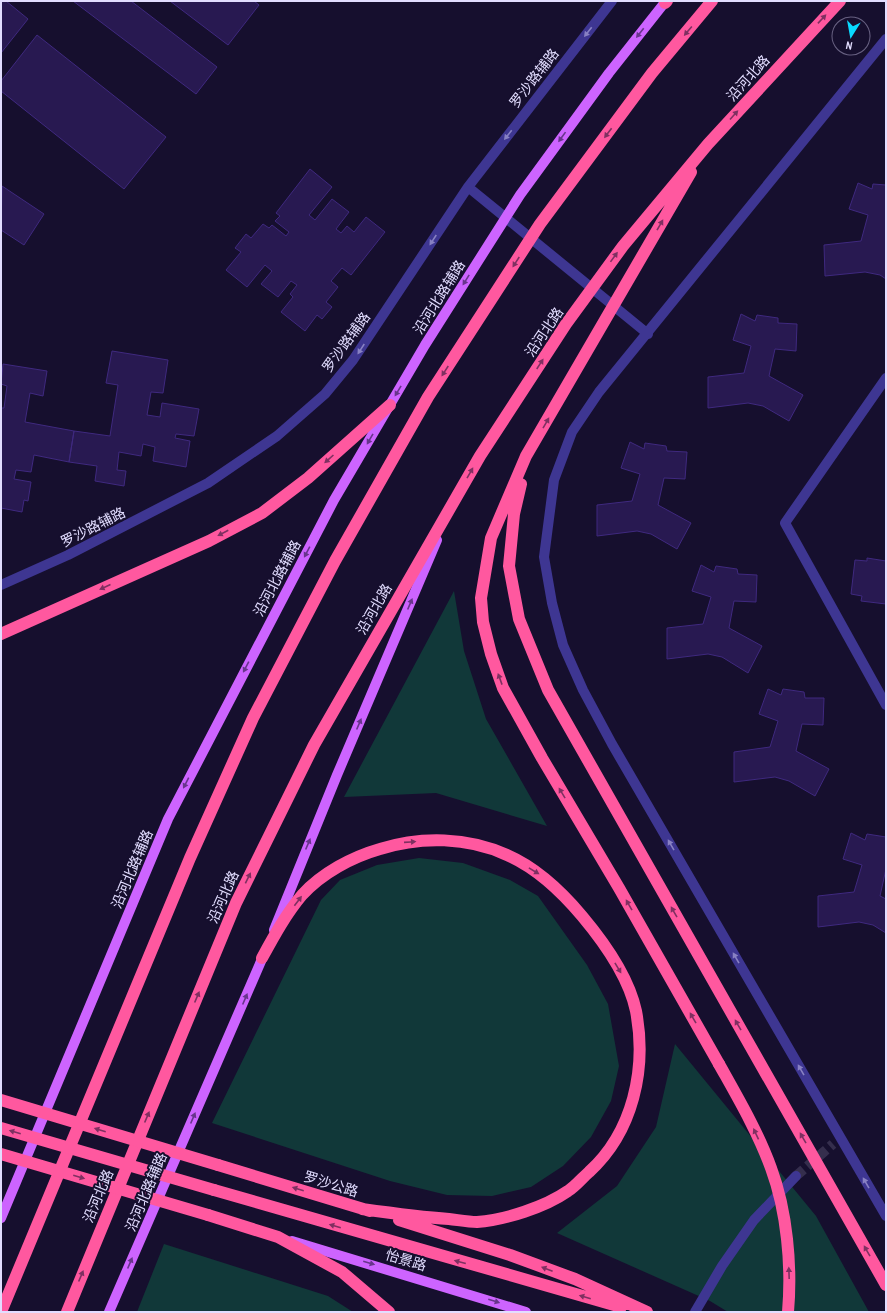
<svg xmlns="http://www.w3.org/2000/svg" width="887" height="1313" font-family="'Archivo Narrow','Noto Sans SC',sans-serif">
<style>
.green{fill:#113839}
.building{fill:#281951;stroke:#3f297f}
.lines{fill:none;stroke-linecap:round;stroke-linejoin:round}
.minor-tunnel{stroke:#352e4d;stroke-width:10;stroke-dasharray:10 5;stroke-linecap:butt}
.minor{stroke:#3e3692;stroke-width:10}
.major{stroke:#cd64ff;stroke-width:10}
.highway{stroke:#ff589f;stroke-width:12}
.highway-bridge{stroke:#ff589f;stroke-width:12}
.oneway{fill:#7f3061}
.oneway2{fill:#8881c3}
.oneway3{fill:#68358c}
.labels{text-anchor:middle;stroke-width:4;stroke-linejoin:round;paint-order:stroke}
.street-label{font-size:14px;fill:#e2ddff;stroke:#160f2e}
</style>
<rect width="100%" height="100%" fill="#160f2e"/>
<path class="green" d="M454,591L464,651L486,719L547,826L436,793L344,797Z
M419,858L463,863L510,880L538,896L587,965L608,1004L619,1066L611,1101L591,1137L563,1166L531,1187L492,1196L447,1195L390,1181L212,1123L321,900L340,880L377,865Z
M675,1044L816,1216L869,1312H728L710,1301L557,1233L617,1186L656,1127Z
M164,1244L328,1296L353,1312H137Z"/>
<path class="building" d="M1,1H6L28,19L1,53Z
M73,1H131L217,67L196,94Z
M170,1H254L259,5L228,45Z
M37,35L166,137L124,189L1,91V81Z
M310,169L332,187L309,215L315,220L332,199L349,212L336,229L341,233L347,226L354,232L366,217L385,232L351,275L342,268L331,281L338,287L326,302L332,307L322,319L317,315L305,331L281,312L293,297L290,294L297,285L291,281L278,297L261,284L272,271L265,265L247,287L226,270L241,252L235,248L246,234L251,238L263,224L269,228L272,225L286,236L289,232L275,221L280,216L276,213Z
M858,183L872,189L873,184L886,185V279L880,275L865,272L825,276L824,245L861,241L868,215L849,209Z
M2,186L44,214L24,245L1,230Z
M741,314L755,321L757,315L778,318V323L797,324L796,351L775,349L769,376L803,395L789,421L763,406L748,403L708,408V377L744,373L751,346L733,340Z
M112,351L168,360L163,393L151,392L147,415L160,417L162,403L199,409L194,436L176,434L175,438L190,441L186,467L153,461L155,447L143,444L141,456L119,452L117,470L126,471L124,486L95,481L97,466L69,462L74,431L110,436L118,385L106,383Z
M3,364L47,371L43,396L30,393L25,422L74,431L69,462L34,455L31,472L16,470L14,479L31,482L28,501L24,500L22,512L1,508V408H4L7,386L1,384Z
M630,442L644,449L645,443L666,446L667,451L687,452L685,479L664,478L658,505L691,523L677,549L651,534L637,531L597,536V505L632,501L640,474L621,468Z
M867,558L886,561V604L861,601L862,596L851,594L855,560L867,561Z
M701,565L714,572L716,566L737,569L738,574L757,575L756,602L734,601L729,628L762,646L748,673L722,657L708,654L667,659V628L703,624L711,597L692,591Z
M768,689L781,695L783,689L804,692L805,698H824L823,725L802,724L796,751L829,769L815,796L789,781L775,777L734,782V752L770,747L778,721L759,714Z
M851,833L865,840L867,834L886,837V869L880,896L886,899V933L873,925L859,922L818,927V896L854,892L862,865L843,859Z"/>
<g class="lines">
<path class="minor-tunnel" d="M796,1176L833,1144"/>
<path class="minor" d="M886,39L599,392L572,432L554,480L544,557L552,603L563,645L583,690L612,744L886,1216
M468,187L648,334
M886,378L785,523L886,705
M1,585L68,555L208,483L277,436L325,394L353,360L468,187L612,1
M695,1312L722,1266L754,1220L796,1176"/>
<path class="major" d="M274,930L337,775L437,540
M1,1218L168,819L334,500L425,345L520,195L609,73L666,1
M292,1241L526,1312
M109,1312L265,952"/>
<path class="highway" d="M665,3L667,1
M691,172L526,456L491,538L481,598L483,622L491,654L503,688L542,758L619,888L719,1064
M521,484L514,514L509,566L519,619L548,690L886,1285
M1,634L209,541L262,513L308,478L390,405
M262,958C274,936 286,914 302,895C322,873 352,857 380,849C421,836 468,837 507,855C537,868 561,891 582,916C603,941 629,978 636,1011C647,1069 633,1132 589,1172C582,1178 576,1186 568,1191C545,1207 505,1220 477,1222C468,1222 458,1220 449,1219C420,1217 391,1213 362,1209
M218,1165L370,1211
M214,1190L621,1307
M208,1215L278,1237L342,1272L389,1312
M399,1220L510,1255L575,1279L647,1312
M1,1312L190,858L253,718L335,561L428,397L540,224L652,73L712,1
M67,1312L236,903L314,745L480,456L566,324L623,246L708,144L840,1"/>
<path class="highway-bridge" d="M719,1064C738,1098 758,1132 771,1168C787,1211 792,1266 788,1312
M1,1100L218,1165
M1,1128L214,1190
M1,1154L208,1215"/>
</g>
<defs><path id="oneway-solid" d="M-6-.8H1V-3.2L6.5 0L1 3.2V.8H-6Z"/></defs>
<g class="oneway">
<use href="#oneway-solid" transform="translate(822 19) rotate(-47)"/>
<use href="#oneway-solid" transform="translate(688 31) rotate(130)"/>
<use href="#oneway-solid" transform="translate(734 115) rotate(-48)"/>
<use href="#oneway-solid" transform="translate(608 133) rotate(127)"/>
<use href="#oneway-solid" transform="translate(660 225) rotate(-60)"/>
<use href="#oneway-solid" transform="translate(614 257) rotate(-54)"/>
<use href="#oneway-solid" transform="translate(516 262) rotate(123)"/>
<use href="#oneway-solid" transform="translate(540 364) rotate(-57)"/>
<use href="#oneway-solid" transform="translate(445 371) rotate(123)"/>
<use href="#oneway-solid" transform="translate(546 423) rotate(-60)"/>
<use href="#oneway-solid" transform="translate(329 459) rotate(138)"/>
<use href="#oneway-solid" transform="translate(470 473) rotate(-60)"/>
<use href="#oneway-solid" transform="translate(223 533) rotate(152)"/>
<use href="#oneway-solid" transform="translate(105 587) rotate(156)"/>
<use href="#oneway-solid" transform="translate(500 679) rotate(-110)"/>
<use href="#oneway-solid" transform="translate(562 793) rotate(-121)"/>
<use href="#oneway-solid" transform="translate(410 842) rotate(-4)"/>
<use href="#oneway-solid" transform="translate(534 871) rotate(31)"/>
<use href="#oneway-solid" transform="translate(248 878) rotate(-64)"/>
<use href="#oneway-solid" transform="translate(298 901) rotate(-53)"/>
<use href="#oneway-solid" transform="translate(629 905) rotate(-120)"/>
<use href="#oneway-solid" transform="translate(674 912) rotate(-120)"/>
<use href="#oneway-solid" transform="translate(618 968) rotate(59)"/>
<use href="#oneway-solid" transform="translate(197 997) rotate(-67)"/>
<use href="#oneway-solid" transform="translate(693 1018) rotate(-120)"/>
<use href="#oneway-solid" transform="translate(738 1025) rotate(-120)"/>
<use href="#oneway-solid" transform="translate(147 1117) rotate(-67)"/>
<use href="#oneway-solid" transform="translate(100 1130) rotate(-163)"/>
<use href="#oneway-solid" transform="translate(15 1132) rotate(-164)"/>
<use href="#oneway-solid" transform="translate(756 1134) rotate(-115)"/>
<use href="#oneway-solid" transform="translate(803 1138) rotate(-120)"/>
<use href="#oneway-solid" transform="translate(79 1177) rotate(16)"/>
<use href="#oneway-solid" transform="translate(298 1189) rotate(-163)"/>
<use href="#oneway-solid" transform="translate(335 1226) rotate(-164)"/>
<use href="#oneway-solid" transform="translate(867 1251) rotate(-120)"/>
<use href="#oneway-solid" transform="translate(460 1262) rotate(-165)"/>
<use href="#oneway-solid" transform="translate(547 1269) rotate(-159)"/>
<use href="#oneway-solid" transform="translate(789 1273) rotate(-92)"/>
<use href="#oneway-solid" transform="translate(81 1276) rotate(-67)"/>
<use href="#oneway-solid" transform="translate(585 1297) rotate(-164)"/>
</g>
<g class="oneway2">
<use href="#oneway-solid" transform="translate(588 32) rotate(128)"/>
<use href="#oneway-solid" transform="translate(508 135) rotate(128)"/>
<use href="#oneway-solid" transform="translate(433 240) rotate(123)"/>
<use href="#oneway-solid" transform="translate(361 349) rotate(123)"/>
<use href="#oneway-solid" transform="translate(671 845) rotate(-120)"/>
<use href="#oneway-solid" transform="translate(736 958) rotate(-120)"/>
<use href="#oneway-solid" transform="translate(801 1070) rotate(-120)"/>
<use href="#oneway-solid" transform="translate(866 1183) rotate(-120)"/>
</g>
<g class="oneway3">
<use href="#oneway-solid" transform="translate(640 33) rotate(128)"/>
<use href="#oneway-solid" transform="translate(562 137) rotate(126)"/>
<use href="#oneway-solid" transform="translate(466 280) rotate(122)"/>
<use href="#oneway-solid" transform="translate(398 391) rotate(121)"/>
<use href="#oneway-solid" transform="translate(370 439) rotate(120)"/>
<use href="#oneway-solid" transform="translate(307 552) rotate(118)"/>
<use href="#oneway-solid" transform="translate(410 604) rotate(-67)"/>
<use href="#oneway-solid" transform="translate(246 667) rotate(118)"/>
<use href="#oneway-solid" transform="translate(359 724) rotate(-67)"/>
<use href="#oneway-solid" transform="translate(186 783) rotate(117)"/>
<use href="#oneway-solid" transform="translate(308 844) rotate(-67)"/>
<use href="#oneway-solid" transform="translate(245 999) rotate(-67)"/>
<use href="#oneway-solid" transform="translate(193 1118) rotate(-67)"/>
<use href="#oneway-solid" transform="translate(130 1263) rotate(-67)"/>
<use href="#oneway-solid" transform="translate(369 1263) rotate(16)"/>
<use href="#oneway-solid" transform="translate(494 1301) rotate(17)"/>
</g>
<g class="labels">
<g class="street-label">
<text transform="translate(534 78) rotate(-52)" y="5">罗沙路辅路</text>
<text transform="translate(748 78) rotate(-48)" y="5">沿河北路</text>
<text transform="translate(439 297) rotate(-58)" y="5">沿河北路辅路</text>
<text transform="translate(544 332) rotate(-56)" y="5">沿河北路</text>
<text transform="translate(346 342) rotate(-54)" y="5">罗沙路辅路</text>
<text transform="translate(93 527) rotate(-27)" y="5">罗沙路辅路</text>
<text transform="translate(277 578) rotate(-62)" y="5">沿河北路辅路</text>
<text transform="translate(374 609) rotate(-60)" y="5">沿河北路</text>
<text transform="translate(132 869) rotate(-67)" y="5">沿河北路辅路</text>
<text transform="translate(223 897) rotate(-66)" y="5">沿河北路</text>
<text transform="translate(331 1184) rotate(17)" y="5">罗沙公路</text>
<text transform="translate(146 1192) rotate(-67)" y="5">沿河北路辅路</text>
<text transform="translate(98 1196) rotate(-67)" y="5">沿河北路</text>
<text transform="translate(406 1260) rotate(17)" y="5">怡景路</text>
</g>
</g>
<rect width="887" height="1313" fill="none" stroke="#e2ddff" stroke-width="4"/>
<g transform="translate(851 36) rotate(191)"><circle r="19" fill="#160f2e" stroke="#686182"/>
<path d="M0-3L7 15L0 10L-7 15Z" fill="#09d9ff"/>
<text y="-6" font-size="11" font-weight="bold" text-anchor="middle" fill="#e2ddff">N</text>
</g>
</svg>
